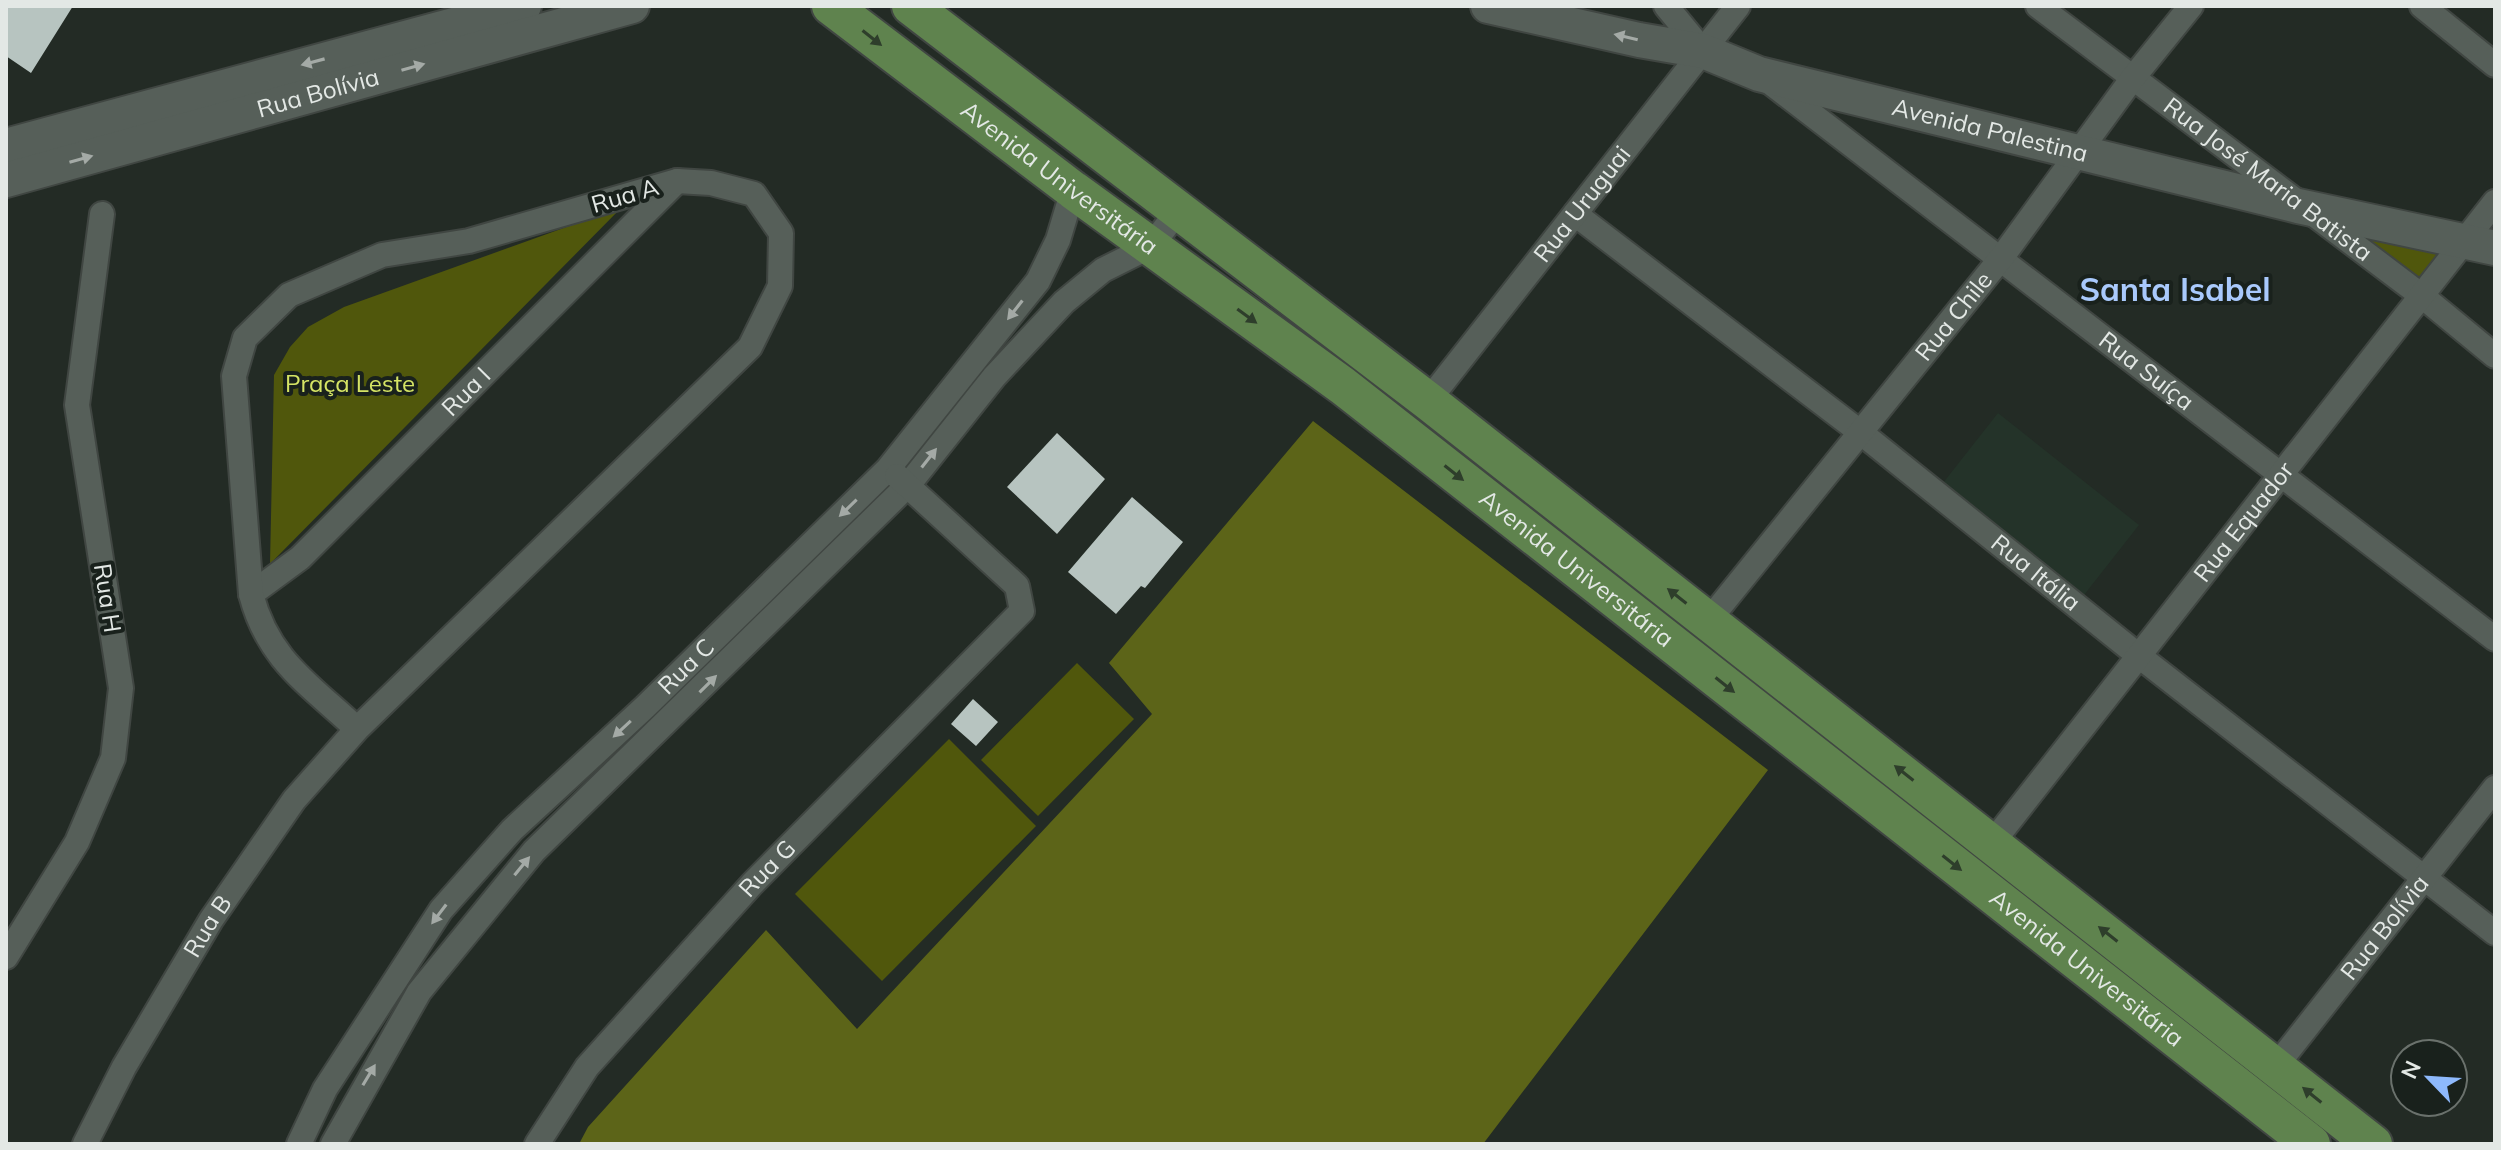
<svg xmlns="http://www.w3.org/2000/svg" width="2501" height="1150" font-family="Mulish,sans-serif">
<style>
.built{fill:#243329}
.green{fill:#50570c}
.forest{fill:#5c6418}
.building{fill:#b7c4c0}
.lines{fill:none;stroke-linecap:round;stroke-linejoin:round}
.street-casing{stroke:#404642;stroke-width:28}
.secondary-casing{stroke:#404642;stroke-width:38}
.primary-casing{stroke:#404642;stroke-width:42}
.street{stroke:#565f59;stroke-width:24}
.secondary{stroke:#565f59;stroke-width:34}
.primary{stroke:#5f834e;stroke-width:38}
.oneway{fill:#a4aaa6}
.oneway2{fill:#2e3e2b}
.labels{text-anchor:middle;stroke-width:8;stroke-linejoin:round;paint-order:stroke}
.street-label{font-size:24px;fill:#e3e8e5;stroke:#19211c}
.park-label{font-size:24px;fill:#d5e465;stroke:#19211c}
.district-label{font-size:32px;font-weight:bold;fill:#a9c9fc;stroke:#19211c}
</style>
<rect width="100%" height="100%" fill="#232b25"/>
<path class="built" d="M1998,413L2139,525L2084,595L1943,483Z"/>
<path class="green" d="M622,207L270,564L274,375L290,347L308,327L344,307Z
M2349,234L2448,248L2417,292Z
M1077,663L1134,719L1038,816L981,760Z
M949,739L1036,826L882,981L795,894Z"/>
<path class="forest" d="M1313,421L1768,770L1483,1144H579L588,1127L766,930L857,1029L1152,714L1109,663Z"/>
<path class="building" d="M6,6H73L31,73L6,56Z
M1057,433L1105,479L1057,534L1007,487Z
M1132,497L1183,542L1145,588L1141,586L1116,614L1068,572Z
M973,699L998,722L976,746L951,724Z"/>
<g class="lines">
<defs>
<g id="street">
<path d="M1666,6L1703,51"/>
<path id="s1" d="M2038,6L2422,296L2495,356"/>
<path d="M2422,6L2495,65"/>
<path id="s2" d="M1767,80L2495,639"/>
<path id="s3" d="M1575,214L1860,432L2139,656L2495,933"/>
<path id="s4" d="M1428,401L1738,6"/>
<path id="s5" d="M251,594L300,558L677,181"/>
<path id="s6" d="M1709,620L2002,257L2132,79L2191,6"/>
<path id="s7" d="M1992,843L2495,202"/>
<path d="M6,957L77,842L113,758L121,688L77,405L102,214"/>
<path id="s8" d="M2276,1066L2495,788"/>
<path id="s9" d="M85,1144L124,1067L211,920L294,800L357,729L750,347L780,286L781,233L754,194L711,183L677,181L469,241L382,255L289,295L245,338L234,376L251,594C268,660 309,684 357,729"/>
<path id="s10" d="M299,1144L325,1089L441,910L512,830L645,707L888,469L1038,281L1058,240L1073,190"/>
<path d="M333,1144L419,992L534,851L909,484L994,377L1064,302L1103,270L1151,246L1178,211"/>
<path id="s11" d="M537,1144L587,1067L752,884L1022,611L1017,586L897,476"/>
</g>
<g id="secondary">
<path id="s12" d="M1488,6L1639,40L1703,51L1759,74L2298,206L2495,248"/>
<path d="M6,146L524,6"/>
<path id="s13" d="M6,180L632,6"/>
</g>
<g id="primary">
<path id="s14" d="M831,6L1073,190L1343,386L2311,1144"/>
<path d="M911,6L1428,401L2373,1144"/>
</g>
</defs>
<use href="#street" class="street-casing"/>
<use href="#secondary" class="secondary-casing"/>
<use href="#primary" class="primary-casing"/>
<use href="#street" class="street"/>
<use href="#secondary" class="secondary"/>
<use href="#primary" class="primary"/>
</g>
<defs><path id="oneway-solid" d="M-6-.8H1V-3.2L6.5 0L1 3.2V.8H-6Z" transform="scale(2)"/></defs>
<g class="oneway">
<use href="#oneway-solid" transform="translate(1626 37) rotate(-167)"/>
<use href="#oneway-solid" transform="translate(313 62) rotate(165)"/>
<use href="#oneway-solid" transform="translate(413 67) rotate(-16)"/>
<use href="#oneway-solid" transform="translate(81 159) rotate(-16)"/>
<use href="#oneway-solid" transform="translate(1015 310) rotate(128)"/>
<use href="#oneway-solid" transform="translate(929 458) rotate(-52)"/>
<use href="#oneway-solid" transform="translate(848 508) rotate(136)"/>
<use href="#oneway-solid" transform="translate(708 684) rotate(-45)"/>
<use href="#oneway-solid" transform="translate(622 729) rotate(137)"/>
<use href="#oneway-solid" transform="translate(522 866) rotate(-51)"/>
<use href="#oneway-solid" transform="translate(439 914) rotate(127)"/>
<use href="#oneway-solid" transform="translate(369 1075) rotate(-59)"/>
</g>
<g class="oneway2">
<use href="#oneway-solid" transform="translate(872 38) rotate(38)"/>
<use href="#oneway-solid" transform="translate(1247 316) rotate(36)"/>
<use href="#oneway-solid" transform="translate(1454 473) rotate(38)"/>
<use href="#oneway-solid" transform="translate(1677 596) rotate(-142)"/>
<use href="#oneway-solid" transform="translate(1725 685) rotate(38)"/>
<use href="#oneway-solid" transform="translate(1904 773) rotate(-142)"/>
<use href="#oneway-solid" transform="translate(1952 863) rotate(38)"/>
<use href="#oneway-solid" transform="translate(2108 934) rotate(-142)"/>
<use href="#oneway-solid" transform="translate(2312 1095) rotate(-141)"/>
</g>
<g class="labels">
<g class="street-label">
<text dy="8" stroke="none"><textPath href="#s13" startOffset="324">Rua Bolívia</textPath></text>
<text dy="8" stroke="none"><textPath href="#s12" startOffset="518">Avenida Palestina</textPath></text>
<text dy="8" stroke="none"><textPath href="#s14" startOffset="286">Avenida Universitária</textPath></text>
<text dy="8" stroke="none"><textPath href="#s1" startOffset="288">Rua José Maria Batista</textPath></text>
<text transform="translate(625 196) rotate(-16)" y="8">Rua A</text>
<text dy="8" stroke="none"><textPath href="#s4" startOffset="250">Rua Uruguai</textPath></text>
<text dy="8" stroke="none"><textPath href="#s6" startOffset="390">Rua Chile</textPath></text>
<text dy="8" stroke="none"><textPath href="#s2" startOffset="478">Rua Suíça</textPath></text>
<text dy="8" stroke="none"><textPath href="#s5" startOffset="296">Rua I</textPath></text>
<text dy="8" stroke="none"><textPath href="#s7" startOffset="408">Rua Equador</textPath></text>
<text dy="8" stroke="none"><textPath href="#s14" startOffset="934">Avenida Universitária</textPath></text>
<text dy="8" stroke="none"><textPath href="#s3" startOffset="584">Rua Itália</textPath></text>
<text transform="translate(107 598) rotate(81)" y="8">Rua H</text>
<text dy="8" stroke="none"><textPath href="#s10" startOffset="620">Rua C</textPath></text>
<text dy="8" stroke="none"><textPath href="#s11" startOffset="360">Rua G</textPath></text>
<text dy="8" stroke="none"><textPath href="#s9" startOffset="250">Rua B</textPath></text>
<text dy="8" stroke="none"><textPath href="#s8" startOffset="176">Rua Bolívia</textPath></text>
<text dy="8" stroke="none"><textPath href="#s14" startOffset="1582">Avenida Universitária</textPath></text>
</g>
<g class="park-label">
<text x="350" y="392">Praça Leste</text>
</g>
<g class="district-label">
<text x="2175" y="301">Santa Isabel</text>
</g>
</g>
<rect width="2501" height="1150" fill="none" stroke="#e3e8e5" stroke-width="16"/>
<g transform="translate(2429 1078) rotate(295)"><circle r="38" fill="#19211c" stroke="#6a716c" stroke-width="2"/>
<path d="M0-6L14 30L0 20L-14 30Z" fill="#8eb9fc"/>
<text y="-12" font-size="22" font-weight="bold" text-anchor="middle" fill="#e3e8e5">N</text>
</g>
</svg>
